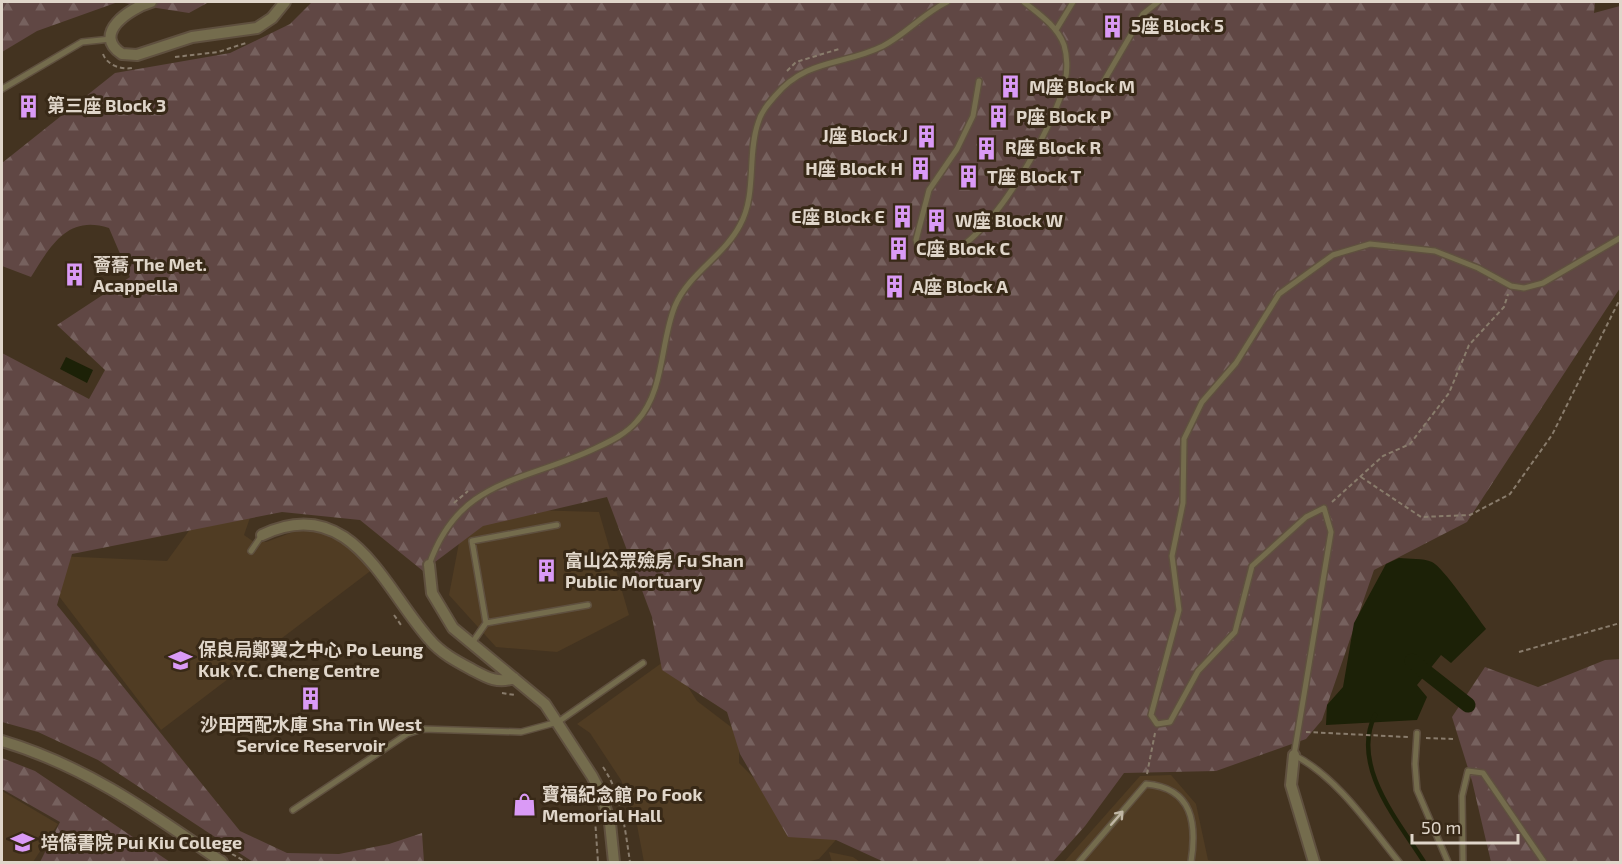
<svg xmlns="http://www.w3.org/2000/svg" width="1622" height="864" font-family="'Exo 2','Noto Sans TC',sans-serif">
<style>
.built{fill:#503c23}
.forest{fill:url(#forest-firs)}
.water{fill:#1c2107}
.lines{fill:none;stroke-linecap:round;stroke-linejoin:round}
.stream{stroke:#1c2107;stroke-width:4.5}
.canal{stroke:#1c2107;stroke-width:15}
.lane-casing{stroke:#5f503f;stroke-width:8}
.street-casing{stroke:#5f503f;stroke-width:14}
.path{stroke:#897c6c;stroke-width:2;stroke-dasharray:4.5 3;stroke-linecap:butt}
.lane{stroke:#746c4d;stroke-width:5}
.street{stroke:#746c4d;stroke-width:10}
.oneway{stroke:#c0b6a4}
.labels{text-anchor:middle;stroke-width:6;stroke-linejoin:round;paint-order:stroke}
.poi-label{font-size:18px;font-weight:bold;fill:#e0d6ca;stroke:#382917;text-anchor:start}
</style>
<defs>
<pattern id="forest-firs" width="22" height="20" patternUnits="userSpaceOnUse" patternTransform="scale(1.5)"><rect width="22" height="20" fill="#604744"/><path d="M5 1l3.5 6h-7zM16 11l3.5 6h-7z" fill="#76615e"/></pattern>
</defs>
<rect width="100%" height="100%" fill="#433320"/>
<path class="built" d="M531,510L599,512L629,615L557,652L496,647L449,595L462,527Z
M252,512L244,535L254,542H266L304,528L326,530L352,545L373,569L161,730L55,591L57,556L167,561L191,528Z
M663,662L676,668L697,701L739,733V763L767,791L842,833L819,859L806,862H644L636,820L621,780L590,733L577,724Z
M1171,775L1196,804L1208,860L1219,862H1064L1140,776Z
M2,791L58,824L33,862H2Z
M829,852L853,857L860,862H832Z"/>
<path class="forest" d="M118,2L37,31L2,52V3L5,2H209L189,13Z
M312,2H1595L1594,13L1620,6V288L1467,522L1374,570L1322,720L1306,739L1216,771L1124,773L1085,826L1053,862H884L836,840L788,837L740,754L727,712L662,670L652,617L607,497L483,526L423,571L360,520L282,512L72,554L57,605L240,831L287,853L339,854L389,844L422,833L424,862H253L98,760L38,732L2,722V353L89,399L105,370L57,325L130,277L109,228C67,214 50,247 31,277L2,266V163L115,73L230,53L290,24Z
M1620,659V862H1491L1472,781L1452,717L1485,667L1538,687L1605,660Z
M2,758L35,771L170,862H40L60,822L2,789Z"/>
<path class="water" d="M66,357L93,370L87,383L60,369Z
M1399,558C1409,559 1423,558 1432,562C1443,567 1477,617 1486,629L1451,663L1441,655L1417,685L1427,697L1417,720L1326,725L1327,705L1343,687L1354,623L1386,564Z"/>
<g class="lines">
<path class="stream" d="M1375,715C1350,766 1399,822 1424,862"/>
<path class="canal" d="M1412,661L1468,705"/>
<defs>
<path id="lane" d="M1056,30L1073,2
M979,81L973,116L957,149L929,190L916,240C918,249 921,253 930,255C979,268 1057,122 1065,81C1068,70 1067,55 1064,45C1057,26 1039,14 1024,2
M1065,81C1077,87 1089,95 1101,86L1143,14L1158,2
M2,89L82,42L111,39
M251,551L262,535
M429,565C459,478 523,483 596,448C611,441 626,434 637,421C665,390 660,342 675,306C688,274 724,256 740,225C757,194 747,155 758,123C761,112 768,104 775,96C807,58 843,66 883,46C906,34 924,13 947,2
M486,623L472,541L557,525
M472,643L486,623L588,605
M1417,733L1415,764L1417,790L1448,862
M293,810L407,734L422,729L521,732L558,722L643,663
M1079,862L1146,784C1193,788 1197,824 1191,862
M1399,862C1370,826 1336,776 1294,755L1331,532L1324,508L1306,517L1252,566L1235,632L1198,671L1170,722L1157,724L1151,715L1179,610L1172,556L1183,503L1184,439L1202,402L1236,363L1279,294L1333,255L1370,244L1435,251L1478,268L1511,286L1524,288L1543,283L1620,238
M1463,862L1462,796L1468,771L1483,773L1544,862"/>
<path id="street" d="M151,2C130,8 91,34 122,54L137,55L192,37L257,28L272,18L285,2
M262,535C351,492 384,589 430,640C441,653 456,661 471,669C486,677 497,684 514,678
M429,565L432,593L453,628L545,704L592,776L600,791L610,823L614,862
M2,741C86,766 151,813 222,862
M1294,755L1291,785L1314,862"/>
</defs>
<use href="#lane" class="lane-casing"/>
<use href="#street" class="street-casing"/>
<path class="path" d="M103,54C107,65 121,70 132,68
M175,57L218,52L246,43
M787,71L796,62L839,49
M1361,477L1421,517L1470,515L1510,494L1552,435L1620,299
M1332,502L1383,456L1410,444L1449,393L1469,345L1504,307L1508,294
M454,503L468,491
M394,615L401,625
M1519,652L1620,623
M502,693L515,695
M1306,732L1408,737
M1426,738L1453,739
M603,767C622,795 625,830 630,862
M1147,774L1155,733
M595,819L598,862
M232,854L246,862"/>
<use href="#lane" class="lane"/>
<use href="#street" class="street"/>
</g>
<defs><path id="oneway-shaft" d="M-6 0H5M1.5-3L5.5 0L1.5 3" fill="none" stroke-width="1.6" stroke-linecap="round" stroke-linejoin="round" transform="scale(1.5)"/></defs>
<use class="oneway" href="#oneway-shaft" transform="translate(1117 818) rotate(-49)"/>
<defs>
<symbol id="building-bare" viewBox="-9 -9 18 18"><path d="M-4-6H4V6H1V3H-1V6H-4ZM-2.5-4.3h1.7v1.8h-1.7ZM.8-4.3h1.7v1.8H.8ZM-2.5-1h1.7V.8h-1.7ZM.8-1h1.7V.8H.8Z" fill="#da9af6" stroke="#382917" stroke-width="2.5" paint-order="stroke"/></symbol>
<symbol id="school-bare" viewBox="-9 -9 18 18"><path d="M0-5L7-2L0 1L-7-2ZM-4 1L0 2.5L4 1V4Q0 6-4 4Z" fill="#da9af6" stroke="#382917" stroke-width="2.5" paint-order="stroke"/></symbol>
<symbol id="shop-bare" viewBox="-9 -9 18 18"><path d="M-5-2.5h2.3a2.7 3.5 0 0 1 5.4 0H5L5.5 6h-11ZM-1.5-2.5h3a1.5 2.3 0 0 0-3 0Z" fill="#da9af6" stroke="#382917" stroke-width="2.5" paint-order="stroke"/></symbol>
</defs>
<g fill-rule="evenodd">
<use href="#building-bare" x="1096" y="10" width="33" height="33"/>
<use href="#building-bare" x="994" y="70" width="33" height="33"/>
<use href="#building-bare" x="12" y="90" width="33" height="33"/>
<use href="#building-bare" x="982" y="100" width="33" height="33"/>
<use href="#building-bare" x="910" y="120" width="33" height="33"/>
<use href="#building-bare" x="970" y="132" width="33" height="33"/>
<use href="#building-bare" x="904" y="152" width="33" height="33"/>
<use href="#building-bare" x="952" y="160" width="33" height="33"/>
<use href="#building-bare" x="886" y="200" width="33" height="33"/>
<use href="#building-bare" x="920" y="204" width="33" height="33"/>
<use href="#building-bare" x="882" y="232" width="33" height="33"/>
<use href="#building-bare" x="58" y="258" width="33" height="33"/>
<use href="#building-bare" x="878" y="270" width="33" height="33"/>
<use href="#building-bare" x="530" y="554" width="33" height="33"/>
<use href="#school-bare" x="164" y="644" width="33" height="33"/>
<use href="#building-bare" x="294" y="682" width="33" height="33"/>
<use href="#shop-bare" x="508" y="788" width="33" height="33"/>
<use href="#school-bare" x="6" y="826" width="33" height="33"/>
</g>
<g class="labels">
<g class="poi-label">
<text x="1131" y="32">5座 Block 5</text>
<text x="1029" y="93">M座 Block M</text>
<text x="47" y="112">第三座 Block 3</text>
<text x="1016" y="123">P座 Block P</text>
<text x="908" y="142" text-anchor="end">J座 Block J</text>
<text x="1005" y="154">R座 Block R</text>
<text x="903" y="175" text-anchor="end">H座 Block H</text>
<text x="987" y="183">T座 Block T</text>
<text x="885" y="223" text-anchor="end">E座 Block E</text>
<text x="955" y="227">W座 Block W</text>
<text x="916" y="255">C座 Block C</text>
<text x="93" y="271">薈蕎 The Met.<tspan x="93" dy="21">Acappella</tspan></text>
<text x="912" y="293">A座 Block A</text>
<text x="565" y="567">富山公眾殮房 Fu Shan<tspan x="565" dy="21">Public Mortuary</tspan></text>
<text x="198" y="656">保良局鄭翼之中心 Po Leung<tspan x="198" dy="21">Kuk Y.C. Cheng Centre</tspan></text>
<text x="311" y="731" text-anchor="middle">沙田西配水庫 Sha Tin West<tspan x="311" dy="21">Service Reservoir</tspan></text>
<text x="542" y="801">寶福紀念館 Po Fook<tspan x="542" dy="21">Memorial Hall</tspan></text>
<text x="41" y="849">培僑書院 Pui Kiu College</text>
</g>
</g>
<rect width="1622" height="864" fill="none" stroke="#e0d6ca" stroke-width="6"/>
<path d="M1412 834v9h106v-9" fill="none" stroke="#e0d6ca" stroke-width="3"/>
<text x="1421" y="834" font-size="18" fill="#e0d6ca" stroke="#382917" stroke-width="4.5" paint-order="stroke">50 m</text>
</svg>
